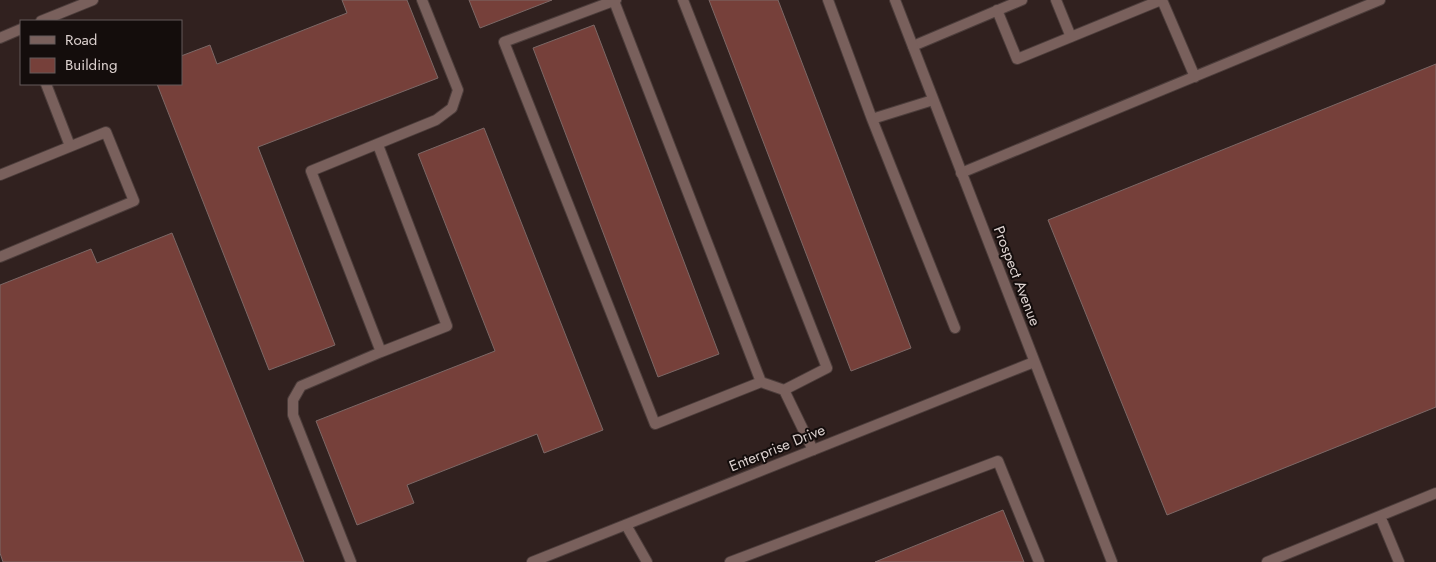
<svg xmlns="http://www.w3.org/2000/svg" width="1436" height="562" font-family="Jost,sans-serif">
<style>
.building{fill:#76403a;stroke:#7c6866}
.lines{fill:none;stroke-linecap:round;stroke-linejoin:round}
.lane-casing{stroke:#4c3d3b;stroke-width:12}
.street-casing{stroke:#4c3d3b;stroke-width:12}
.lane{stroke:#79605c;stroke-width:10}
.street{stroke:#79605c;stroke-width:10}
.labels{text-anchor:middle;stroke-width:4;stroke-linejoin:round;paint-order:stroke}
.street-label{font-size:15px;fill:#dcd1cf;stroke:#140d0c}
</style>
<rect width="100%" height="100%" fill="#31211f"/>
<path class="building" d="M342,0H407L438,78L258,147L335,345L269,370L157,84H181V56L210,45L217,64L347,13Z
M469,0H552L480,28Z
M709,0H778L911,348L851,371Z
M594,25L719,354L658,377L533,48Z
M1436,64V407L1167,515L1048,220Z
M484,128L603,430L544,453L537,434L407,485L414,503L357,525L316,421L495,351L418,154Z
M172,233L304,562H3L0,553V285L91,249L97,263Z
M1003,510L1024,562H875Z"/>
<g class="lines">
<defs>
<path id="lane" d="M616,0L504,42L655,424L761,382L784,390L813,450
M683,0L827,368L784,390
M828,0L872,119L933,100
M1056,0L1071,37
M1162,0L1195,77
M614,1L761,382
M997,10L1017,59L1161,0
M913,46L1022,0
M46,84L70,146
M872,119L955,328
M378,145L447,326L381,352
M961,173L1380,0
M0,175L106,132L134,201L0,257
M1380,516L1399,562
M626,525L647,562
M351,562L293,415V400L301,386L381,352L311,171L436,120L452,108L458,90L422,0
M730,562L998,461L1039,562
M1267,562L1436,493"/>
<path id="street" d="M895,0L1112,562
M41,21L93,0
M0,38L21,29
M532,562L1034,362"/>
</defs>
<use href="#lane" class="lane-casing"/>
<use href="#street" class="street-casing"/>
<use href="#lane" class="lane"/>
<use href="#street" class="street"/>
</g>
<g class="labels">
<g class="street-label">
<text transform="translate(1017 276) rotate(69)" y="5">Prospect Avenue</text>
<text transform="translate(777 448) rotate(-22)" y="5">Enterprise Drive</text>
</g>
</g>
<rect x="20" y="20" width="162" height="65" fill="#140d0c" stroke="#645b5a"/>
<rect x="30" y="36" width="25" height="8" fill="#79605c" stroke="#645b5a"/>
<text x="65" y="45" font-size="15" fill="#dcd1cf">Road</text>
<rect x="30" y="58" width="25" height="15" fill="#76403a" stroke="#645b5a"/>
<text x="65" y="70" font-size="15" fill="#dcd1cf">Building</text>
</svg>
